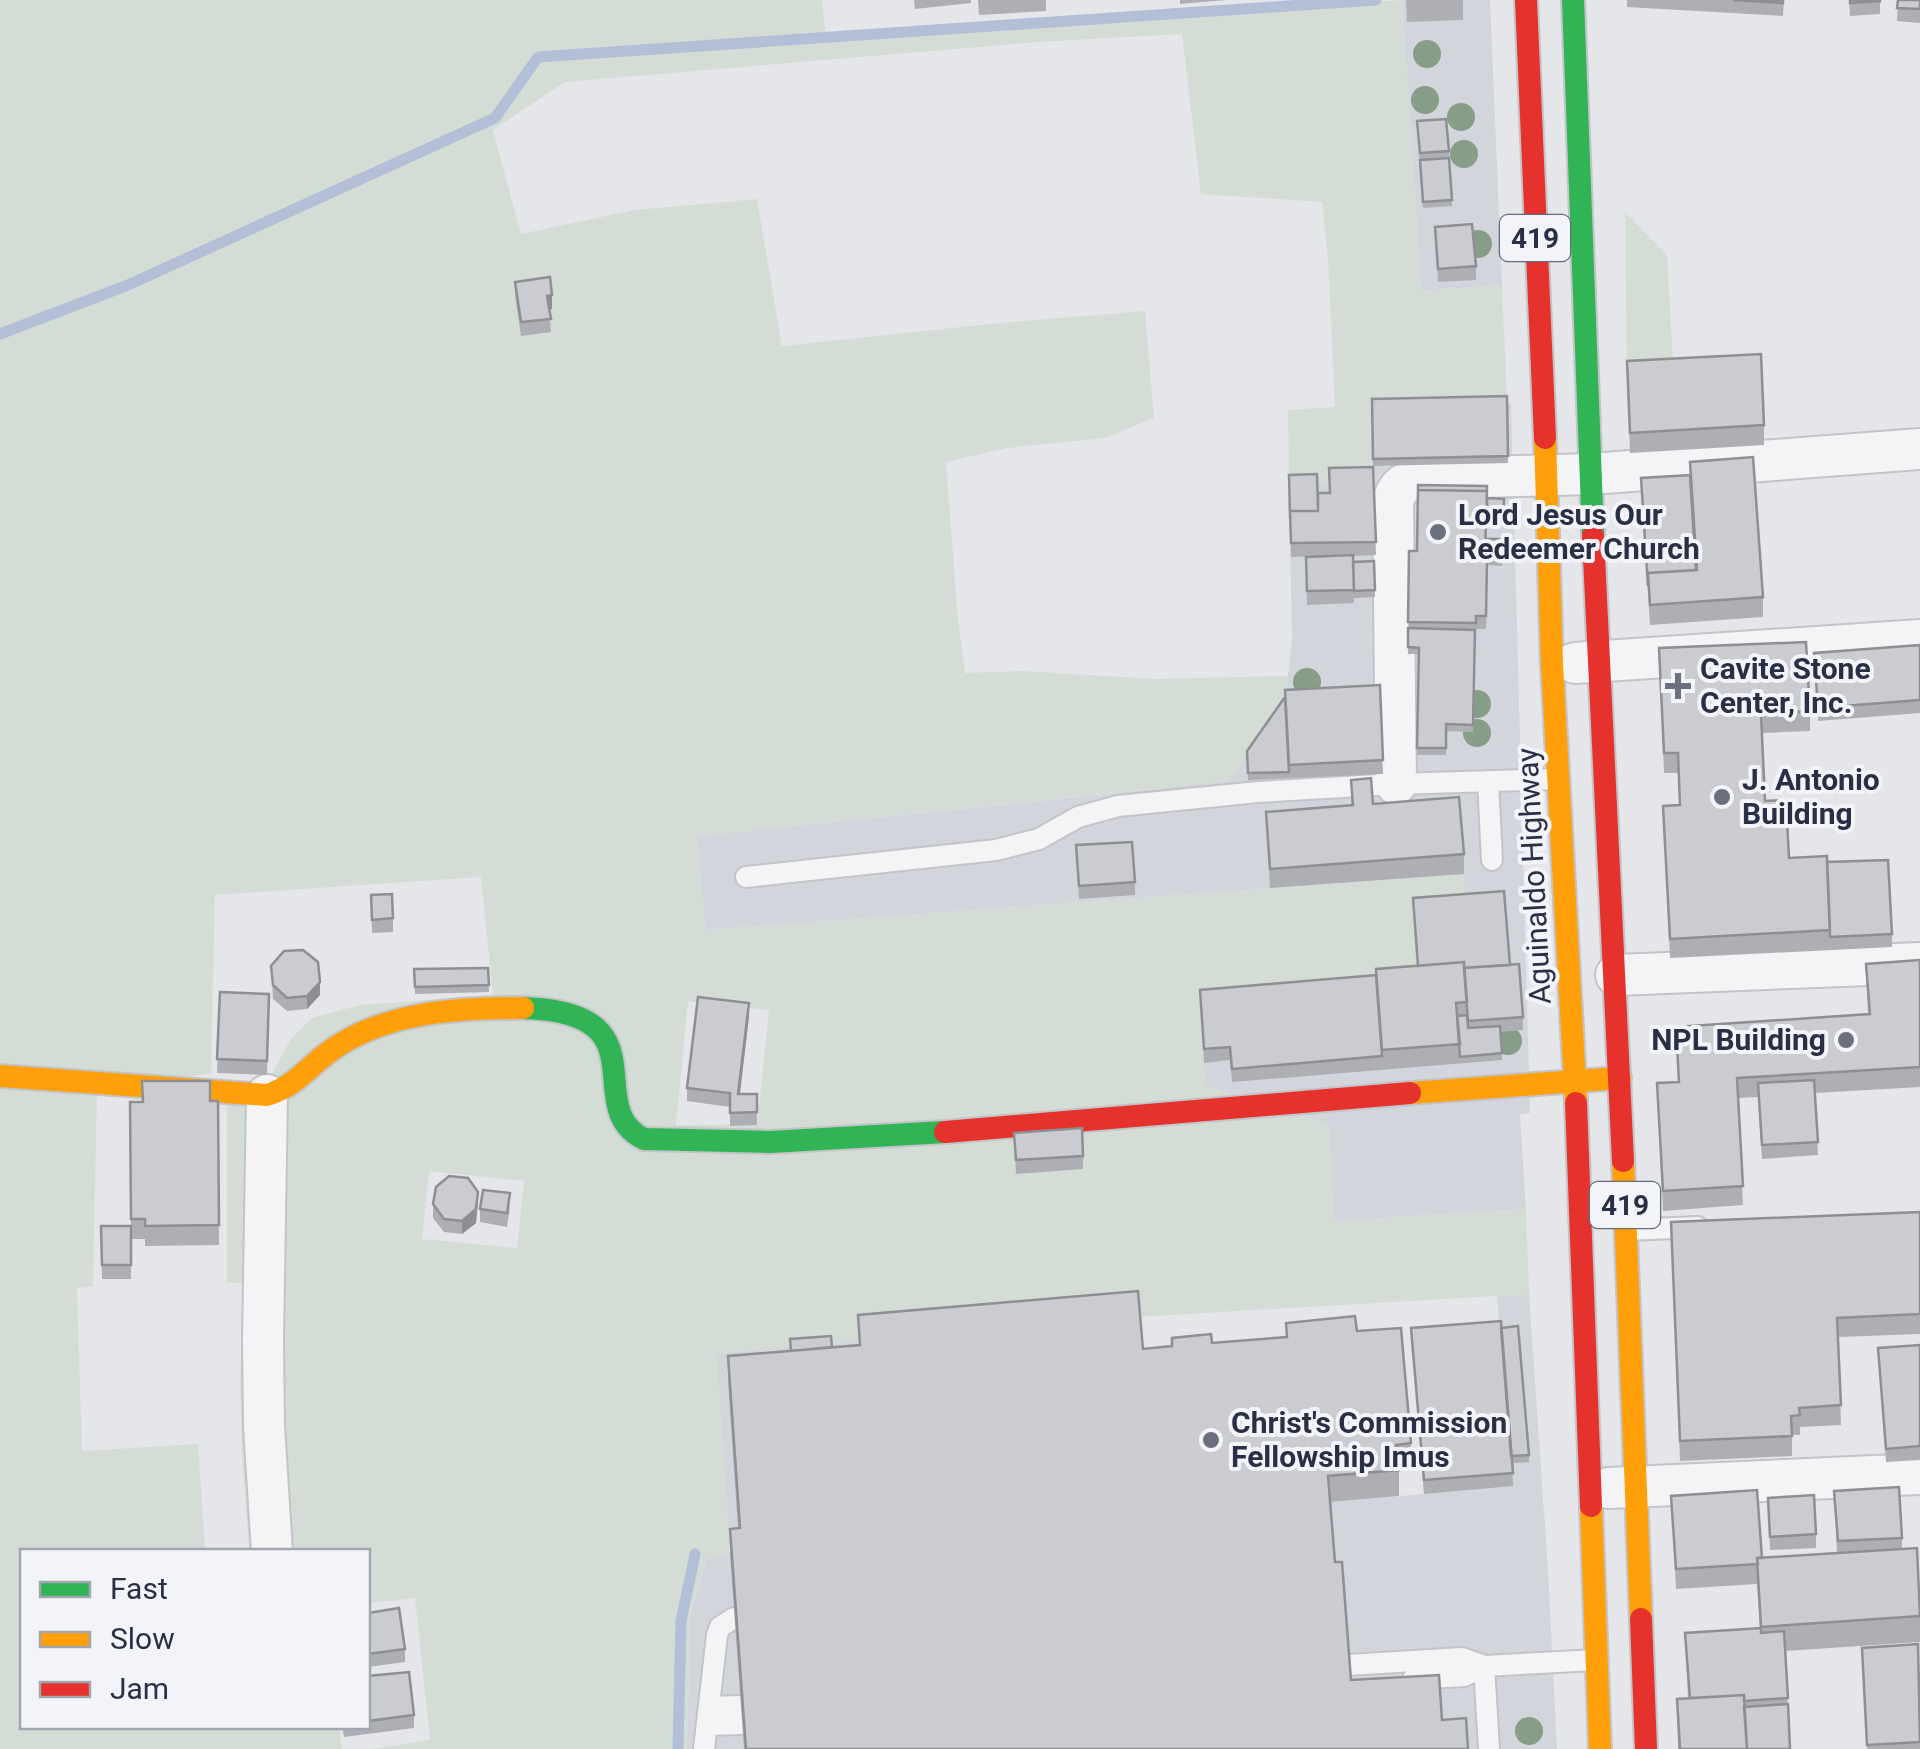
<svg xmlns="http://www.w3.org/2000/svg" width="1920" height="1749" font-family="Roboto,sans-serif">
<style>
.built{fill:#d3d5dd}
.green{fill:#d4ddd5;fill-rule:evenodd}
.lines{fill:none;stroke-linecap:round;stroke-linejoin:round}
.stream{stroke:#b2bfd6;stroke-width:11}
.lane-casing{stroke:#c3c4c8;stroke-width:24}
.street-casing{stroke:#c3c4c8;stroke-width:44}
.fast-casing{stroke:#c3c4c8;stroke-width:26}
.slow-casing{stroke:#c3c4c8;stroke-width:26}
.jam-casing{stroke:#c3c4c8;stroke-width:26}
.lane{stroke:#f4f4f6;stroke-width:20}
.street{stroke:#f4f4f6;stroke-width:40}
.fast{stroke:#30b455;stroke-width:22}
.slow{stroke:#ff9f0a;stroke-width:22}
.jam{stroke:#e5322d;stroke-width:22}
.tree{fill:#869d87}
.wall{fill:#aeafb4}
.shaded-wall{fill:#8d8f92}
.building{fill:#caccd1;stroke:#8d8f92;stroke-width:2.5}
.poi-dot{fill:#6b707f;stroke:#f3f4f9;stroke-width:4}
.labels{text-anchor:middle;stroke-width:8;stroke-linejoin:round;paint-order:stroke}
.shield{fill:#f3f4f9;stroke:#666b7b;stroke-width:2.5}
.shield-label{font-size:28px;font-weight:bold;fill:#293045}
.poi-label{font-size:30px;font-weight:bold;fill:#293045;stroke:#f3f4f9;text-anchor:start}
.street-label{font-size:30px;fill:#293045;stroke:#f3f4f9}
</style>
<rect width="100%" height="100%" fill="#e5e6ea"/>
<path class="built" d="M1402,0H1490L1502,285L1421,291Z
M1511,403L1530,1113L1520,1114L1526,1209L1335,1221L1169,1135L1200,1003L1413,905L1464,874L705,930L697,836L1163,788L1285,703L1292,639L1289,482L1373,480L1372,406Z
M1529,1294L1548,1570L1557,1749H687L690,1616L708,1557L730,1554L716,1353L1138,1317L1009,1530L1424,1494L1411,1342L1500,1334L1497,1296Z"/>
<path class="green" d="M0,0H822L826,38L1402,0L1421,291L1502,285L1507,402L1372,406L1373,480L1289,482L1288,410L1335,407L1328,258L1322,202L1201,194L1182,34L1038,42L565,82L493,130L521,234L634,210L757,199L782,346L999,323L1145,311L1154,418L1105,438L1007,448L946,462L958,620L965,673L1024,671L1153,679L1288,676L1285,703L1229,781L697,836L705,930L1464,874L1466,901L1419,985L1200,1003L1206,1085L1329,1124L1335,1221L1526,1209L1529,1294L1138,1317L717,1353L730,1555L708,1557L690,1616L687,1749H372L430,1740L415,1598L368,1603V1552H22V1726L339,1727L342,1749H0ZM481,877L493,995L360,1005L312,1018L291,1039L270,1077L227,1101V1283H244L240,1378L242,1456L249,1547L205,1550L198,1444L82,1451L77,1288L93,1286L97,1092L211,1073L215,895ZM688,1001L769,1010L757,1125H676ZM429,1171L524,1181L517,1248L422,1239Z
M1625,212L1667,255L1674,379L1627,381Z"/>
<g class="lines">
<path class="stream" d="M0,334L128,285L495,118L538,57L1376,0
M678,1749L681,1621L695,1554"/>
<defs>
<path id="lane" d="M1488,781L1492,860
M746,877L996,850L1039,839L1078,817L1118,806L1258,792L1396,784L1557,779
M1627,1230L1698,1227
M1348,1665L1462,1658L1484,1666
M1484,1666L1489,1749
M1413,1679L1464,1676L1484,1666L1596,1660
M709,1707L741,1706
M707,1725L743,1724
M704,1749L717,1635L720,1627L734,1618"/>
<path id="street" d="M1575,663L1920,640
M1396,784L1393,504C1395,489 1402,483 1416,479L1591,474L1920,449
M1616,975L1920,963
M267,1095L263,1341L264,1426L272,1552
M1609,1488L1920,1474"/>
<path id="fast" d="M1573,0L1593,536
M523,1008C666,1012 579,1107 644,1139L770,1142L945,1132"/>
<path id="slow" d="M1545,438L1552,664L1576,1103
M0,1076L267,1095C297,1086 311,1063 336,1047C391,1011 460,1008 523,1008
M1410,1093L1620,1078
M1623,1161L1641,1619
M1591,1506L1600,1749"/>
<path id="jam" d="M1526,0L1545,438
M1593,536L1623,1161
M1576,1103L1591,1506
M945,1132L1410,1093
M1641,1619L1646,1749"/>
</defs>
<use href="#lane" class="lane-casing"/>
<use href="#street" class="street-casing"/>
<use href="#fast" class="fast-casing"/>
<use href="#slow" class="slow-casing"/>
<use href="#jam" class="jam-casing"/>
<use href="#lane" class="lane"/>
<use href="#street" class="street"/>
<use href="#fast" class="fast"/>
<use href="#slow" class="slow"/>
<use href="#jam" class="jam"/>
</g>
<g class="tree">
<circle cx="1427" cy="54" r="14"/>
<circle cx="1425" cy="100" r="14"/>
<circle cx="1461" cy="117" r="14"/>
<circle cx="1464" cy="154" r="14"/>
<circle cx="1478" cy="244" r="14"/>
<circle cx="1307" cy="682" r="14"/>
<circle cx="1477" cy="704" r="14"/>
<circle cx="1477" cy="733" r="14"/>
<circle cx="1508" cy="1041" r="14"/>
<circle cx="1529" cy="1731" r="14"/>
</g>
<path class="wall" d="M914,0H971V3L915,9Z
M978,0H1046V11L979,15Z
M1180,0H1226L1180,4Z
M1406,0H1463V20L1407,22Z
M1627,0H1784L1783,16L1627,7Z
M1849,0H1880V14L1850,16Z
M1898,0H1920V23L1897,21Z
M1417,121L1449,151L1452,206L1423,208Z
M1435,227L1476,266V280L1438,282Z
M515,282L552,309H549L551,332L521,336L515,295Z
M1627,361L1764,425V445L1630,453Z
M1507,396L1508,463L1373,466L1372,399Z
M1690,462L1763,597V617L1650,625L1641,478L1690,475Z
M1373,467L1376,555L1353,556V562L1374,561L1375,597L1354,598V595V603L1307,605L1306,557L1333,556L1291,557L1289,475L1318,511L1329,493Z
M1487,498L1504,499L1503,525H1487L1486,539H1503L1502,566L1487,565L1486,629H1476V636H1475L1473,732L1446,731V755H1417L1419,654H1408L1409,551H1417Z
M1920,645V713L1818,721L1814,653Z
M1659,648L1810,711V731L1762,733L1765,801L1789,858L1827,862L1892,934V947L1670,958L1663,806L1680,805L1678,773H1664Z
M1380,685L1383,774L1248,780L1247,751Z
M1351,780L1373,804L1464,854V874L1270,888L1266,812L1351,805Z
M1076,845L1135,882V895L1079,899Z
M371,895L393,918V932L372,933Z
M1920,960V1087L1815,1093L1818,1155L1762,1159L1758,1097L1738,1098L1743,1205L1663,1211L1657,1083L1678,1082L1676,1027L1868,1015L1866,964Z
M1510,965L1523,1017V1030L1500,1032L1502,1060L1232,1082L1230,1060L1204,1063L1200,990Z
M271,966L320,995L307,1009L287,1011L273,999Z
M488,968L489,992L415,994L414,969Z
M220,992L269,994L267,1075L217,1073Z
M749,1016L740,1094H757V1125L730,1126V1107L687,1101V1088Z
M218,1101L219,1245L145,1246V1239H131V1279H102L101,1226H131L130,1102Z
M1014,1133L1083,1156V1169L1016,1174Z
M433,1204L478,1205L476,1223L462,1234L444,1232L433,1218Z
M510,1207L507,1227L480,1222V1209Z
M1920,1212V1334L1838,1337L1841,1425L1800,1427V1435H1792V1456L1680,1461L1671,1222Z
M858,1315L1143,1349L1286,1337V1323L1357,1331L1411,1443V1469L1399,1470V1496L1330,1502L1335,1562L1351,1680L1442,1720L1468,1749H744L730,1555V1529L738,1528L728,1382V1356L859,1345Z
M1411,1328L1529,1455V1462L1512,1463L1513,1486L1424,1494Z
M1920,1345V1460L1886,1462L1878,1348Z
M1834,1491L1902,1538V1549L1920,1598V1642L1785,1651L1790,1749H1678L1677,1699L1688,1698L1685,1633L1760,1629L1757,1584L1676,1589L1671,1496L1762,1558L1837,1553Z
M1768,1498L1816,1534V1548L1770,1550Z
M368,1613L405,1649V1662L368,1667Z
M1862,1648L1920,1672V1749H1867Z
M368,1676L414,1715V1728L344,1737L342,1726H368Z"/>
<path class="shaded-wall" d="M552,295V309L547,310V296Z
M320,982V995L307,1009V996Z
M749,1003V1016L738,1108V1094Z
M478,1192L476,1223L462,1234V1221Z"/>
<path class="building" d="M1733,0H1783V3Z
M1850,0H1880V1L1850,3Z
M1898,0H1920V9L1897,8Z
M1446,119L1449,151L1420,153L1417,121Z
M1449,158L1452,200L1423,202L1420,160Z
M1472,224L1476,266L1438,269L1435,227Z
M550,277L552,295L547,296L551,319L521,322L515,282Z
M1761,354L1764,425L1630,433L1627,361Z
M1507,396L1508,456L1373,459L1372,399Z
M1753,457L1763,597L1650,605L1648,573L1697,570L1690,462Z
M1373,467L1376,542L1291,543L1290,511H1318V493H1330L1329,468Z
M1317,474L1318,511H1290V518L1289,475Z
M1690,475L1696,570L1648,573V586L1641,478Z
M1418,485L1487,486V491L1418,490Z
M1418,490L1487,491L1485,552H1477V560H1487L1486,616H1476V623L1408,622L1409,551H1417Z
M1487,498L1504,499L1503,519L1487,518Z
M1486,539H1503L1502,559H1485Z
M1353,555L1354,590L1307,591L1306,557Z
M1374,561L1375,590L1354,591L1353,562Z
M1408,628L1475,630L1473,725L1446,724V748H1417L1419,648L1408,647Z
M1806,642L1810,711L1761,714L1765,801L1786,800L1789,858L1827,856L1830,930L1670,939L1663,806L1680,805L1678,753H1664L1659,648Z
M1920,645V700L1818,708L1814,653Z
M1380,685L1383,760L1289,765L1285,690Z
M1285,697L1289,772L1248,773L1247,751Z
M1371,778L1373,804L1459,797L1464,854L1270,869L1266,812L1353,805L1351,780Z
M1132,842L1135,882L1079,886L1076,845Z
M1888,860L1892,934L1830,937L1827,862Z
M1504,891L1510,965L1464,968V962L1418,966L1413,898Z
M392,894L393,918L372,920L371,895Z
M303,950L318,962L320,982L307,996L287,998L273,985L271,966L284,951Z
M1920,960V1067L1737,1078L1743,1186L1663,1191L1657,1083L1679,1082L1676,1027L1870,1014L1866,964Z
M1464,962L1467,1002L1456,1003L1460,1044L1382,1050L1376,969Z
M1519,964L1523,1017L1468,1021L1464,968Z
M488,968L489,985L415,987L414,969Z
M1376,975L1382,1056L1232,1069L1230,1047L1204,1049L1200,990Z
M220,992L269,994L267,1061L217,1059Z
M698,997L749,1003L738,1094H757V1112L730,1113V1093L687,1088Z
M1467,1015L1468,1028L1500,1026L1502,1053L1460,1057L1457,1016Z
M1814,1080L1818,1142L1762,1145L1758,1083Z
M142,1081H210V1101H218L219,1225L145,1226V1219H131L130,1102H143Z
M1082,1128L1083,1156L1016,1160L1014,1133Z
M449,1176L468,1178L478,1192L476,1209L462,1221L444,1219L433,1204L436,1187Z
M483,1190L510,1193L507,1213L480,1209Z
M1920,1212V1314L1837,1318L1841,1405L1799,1408L1800,1415L1791,1416L1792,1436L1680,1441L1671,1222Z
M101,1226H131V1265H102Z
M1138,1291L1143,1349L1172,1346V1338L1211,1334L1212,1343L1287,1337L1286,1323L1355,1316L1357,1331L1401,1328L1411,1443L1396,1445L1399,1470L1328,1476L1335,1562H1342L1351,1680L1439,1675L1442,1720L1466,1718L1468,1749H746L730,1529L740,1528L728,1356L860,1345L858,1315Z
M1501,1321L1513,1473L1424,1480L1411,1328Z
M1518,1326L1529,1455L1511,1456L1501,1328Z
M831,1336L832,1347L791,1351L790,1339Z
M1920,1345V1446L1886,1449L1878,1348Z
M1899,1487L1902,1538L1838,1541L1834,1491Z
M1757,1490L1762,1558H1757L1758,1564L1676,1569L1671,1496Z
M1814,1495L1816,1534L1770,1537L1768,1498Z
M1917,1548L1920,1616L1761,1627L1757,1558Z
M399,1608L405,1649L368,1654V1613Z
M1761,1628V1633L1784,1631L1788,1698L1744,1701V1695L1690,1698L1685,1633Z
M1918,1644L1920,1742L1867,1745L1862,1648Z
M409,1672L414,1715L368,1721V1676Z
M1744,1695L1747,1749H1680L1677,1699Z
M1788,1704L1790,1749H1747L1744,1707Z"/>
<g class="poi-dot">
<circle cx="1438" cy="532" r="10"/>
<path d="M1673 671h10v10h10v10h-10v10h-10v-10h-10v-10h10z"/>
<circle cx="1722" cy="797" r="10"/>
<circle cx="1846" cy="1040" r="10"/>
<circle cx="1211" cy="1440" r="10"/>
</g>
<g class="labels">
<g class="shield">
<rect x="1500" y="215" width="70" height="46" rx="8"/>
<rect x="1590" y="1182" width="70" height="46" rx="8"/>
</g>
<g class="shield-label">
<text x="1535" y="248">419</text>
<text x="1625" y="1215">419</text>
</g>
<g class="poi-label">
<text x="1458" y="525">Lord Jesus Our<tspan x="1458" dy="34">Redeemer Church</tspan></text>
<text x="1700" y="679">Cavite Stone<tspan x="1700" dy="34">Center, Inc.</tspan></text>
<text x="1742" y="790">J. Antonio<tspan x="1742" dy="34">Building</tspan></text>
<text x="1826" y="1050" text-anchor="end">NPL Building</text>
<text x="1231" y="1433">Christ's Commission<tspan x="1231" dy="34">Fellowship Imus</tspan></text>
</g>
<g class="street-label">
<text transform="translate(1534 876) rotate(-93)" y="10">Aguinaldo Highway</text>
</g>
</g>
<rect x="20" y="1549" width="350" height="180" fill="#f3f4f9" stroke="#a2a6b1" stroke-width="2.5"/>
<rect x="40" y="1582" width="50" height="15" fill="#30b455" stroke="#a2a6b1" stroke-width="2.5"/>
<text x="110" y="1599" font-size="30" fill="#293045">Fast</text>
<rect x="40" y="1632" width="50" height="15" fill="#ff9f0a" stroke="#a2a6b1" stroke-width="2.5"/>
<text x="110" y="1649" font-size="30" fill="#293045">Slow</text>
<rect x="40" y="1682" width="50" height="15" fill="#e5322d" stroke="#a2a6b1" stroke-width="2.5"/>
<text x="110" y="1699" font-size="30" fill="#293045">Jam</text>
</svg>
